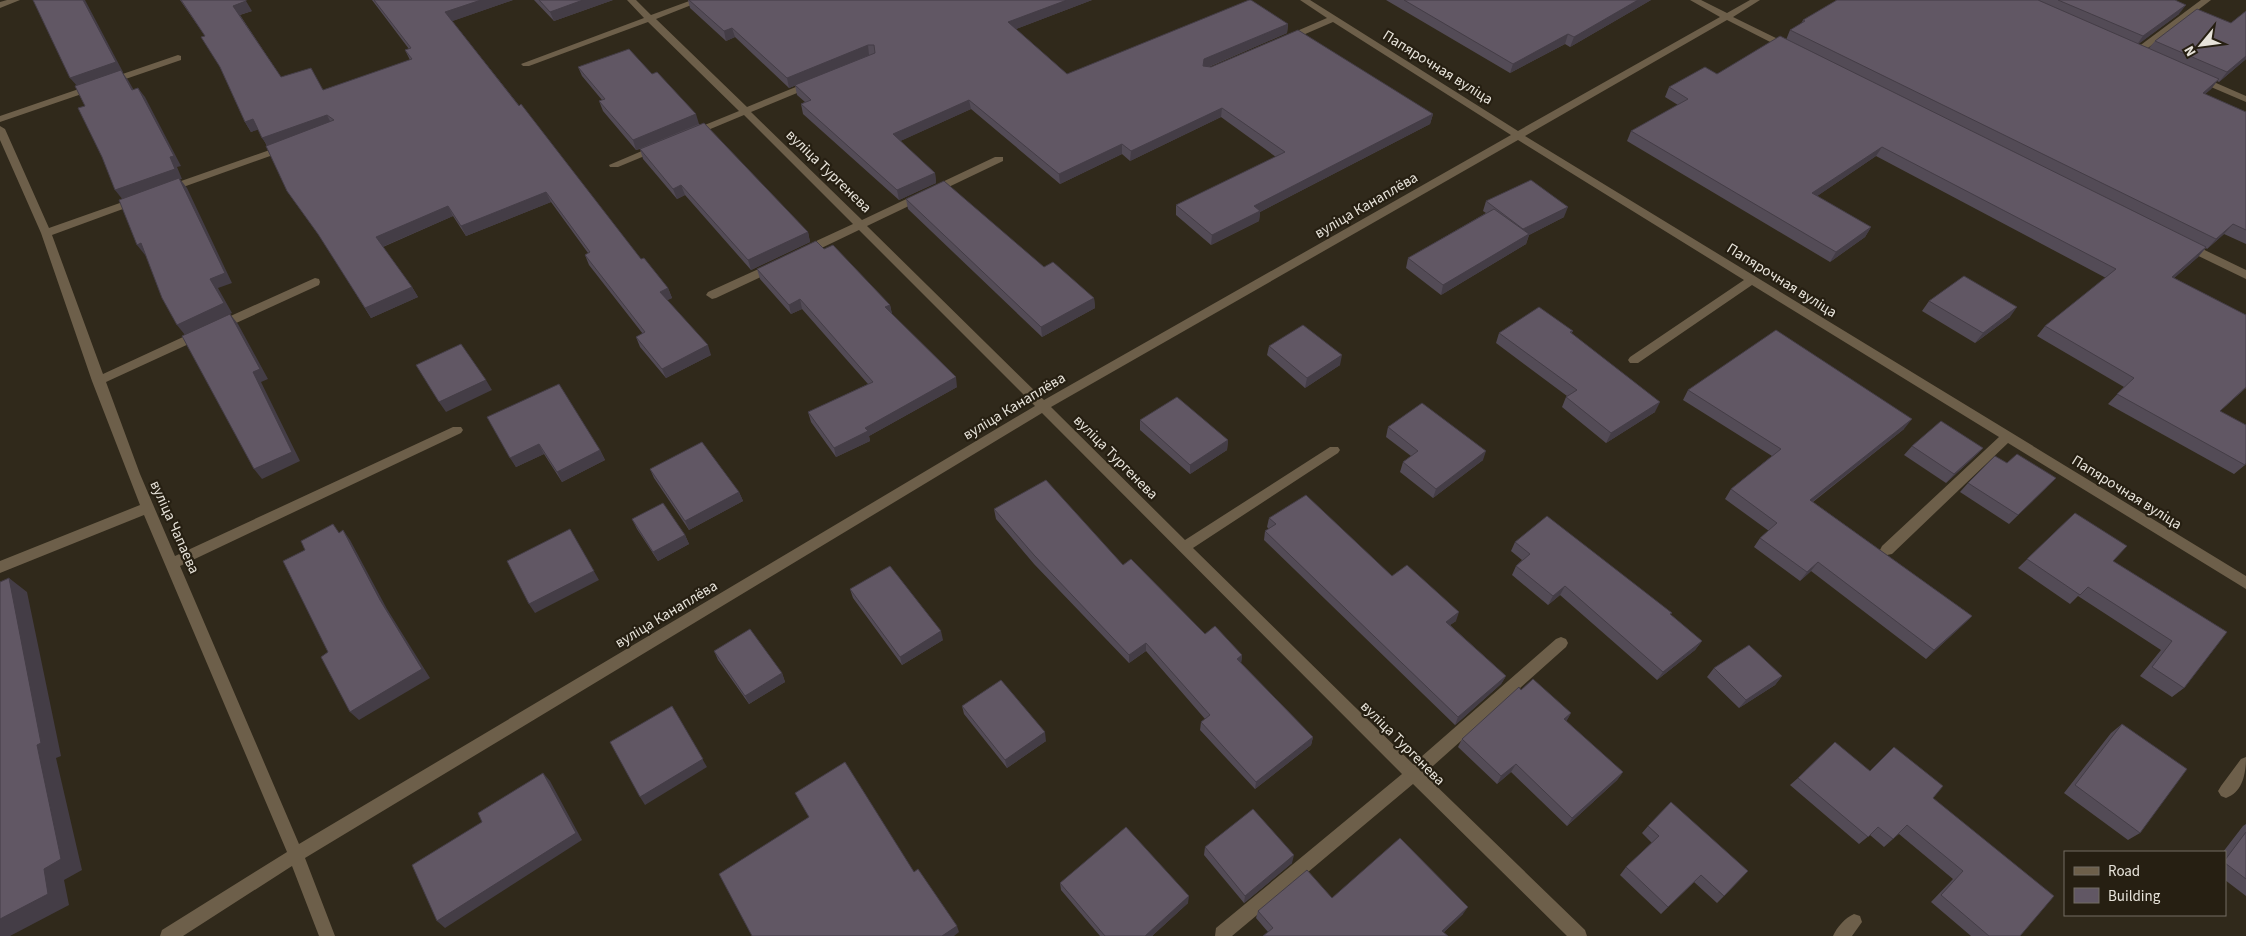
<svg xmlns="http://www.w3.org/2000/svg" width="2246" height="936" font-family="'Source Sans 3',sans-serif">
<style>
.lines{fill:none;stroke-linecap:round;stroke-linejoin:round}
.minor{fill:#6d5f4a;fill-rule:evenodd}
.wall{fill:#534b56}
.shaded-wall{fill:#443d46}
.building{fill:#615764;stroke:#443d46}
.labels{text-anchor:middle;stroke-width:4.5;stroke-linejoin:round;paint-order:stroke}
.street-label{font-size:15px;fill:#e7e3da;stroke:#261f12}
</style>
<rect width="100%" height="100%" fill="#30291b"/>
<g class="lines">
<path class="minor" d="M7,0H20L0,8V2Z
M627,0H636L651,15L692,0H704L656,19L747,107L808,82H814V86L751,112L862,220L995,157H1003V161L867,226L1044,400L1511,135L1333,22L1289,41H1283V37L1327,18L1300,0H1310L1518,131L1720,17L1690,0H1701L1727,13L1750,0H1760L1733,17L1790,45V49H1784L1727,20L1525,136L2246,576V589L2008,443L1892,554L1887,555L1882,554L1880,550L1882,546L1999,437L1752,285L1638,363H1630L1628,360L1630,357L1744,280L1518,140L1051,407L1185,540L1330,447H1338L1340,450L1338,453L1193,548L1413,764L1556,639L1561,637L1566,639L1568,643L1566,647L1424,774L1585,930L1587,936H1567L1413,784L1232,936H1215L1216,928L1402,774L1042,413L305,858L335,936H319L292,866L183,936H160L162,930L287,852L144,515L0,573V561L140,505L92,381L41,233L0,140V126L5,129L49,228L134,198H142L143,200L142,202L52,235L103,374L196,331H204L206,334L204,337L106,382L140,474L175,556L453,427H461L463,430L461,433L180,566L299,844L1035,406L859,230L809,254H801L800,251L801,248L853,224L744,115L696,135H690V131L739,111L648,22L529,66H523L521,64L644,18Z
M2201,0H2211L2140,54H2134V50Z
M178,55L181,56V60L0,122V116Z
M2200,76L2246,96V102L2197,81V77Z
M284,145L287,146V150L172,191H164L163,189L164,187Z
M656,145L661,148L659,150L618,167H610L609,165Z
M2188,242L2246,270V279L2184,249L2183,246L2184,243Z
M774,262L778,263L779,266L778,269L716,298L712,299L706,295L708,292Z
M315,278L319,279L320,282L319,285L223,329H215L213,326L215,323Z
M2246,757C2246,773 2243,792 2226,798L2221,796L2218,791L2221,786L2241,759Z
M1854,914L1860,916L1862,922L1852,936H1833C1837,927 1845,918 1854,914Z"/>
</g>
<path class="wall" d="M180,0L252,11L240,15L281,77L323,90L410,60L405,50L409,49L372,0H513L452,21L641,259L668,288L672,298L667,300L711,355L666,378L640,347L636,337L643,334L589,265L585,255L588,253L551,202L466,236L453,216L383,247L412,287L418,297L371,318L323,241L287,191L267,146L258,129L251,132L245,122L220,67L205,36Z
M534,0H613L554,21Z
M688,0H1092L1016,29L1067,74L1288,24L1287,33L1209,67L1433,114L1430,124L1260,212L1259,221L1211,245L1176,215V205L1276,157L1221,117L1130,161L1122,154L1060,184L971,109L900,141L935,173L936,183L899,200L803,114L801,104L805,102L797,95L795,85L839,68L789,88L735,37L726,41L690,8Z
M1386,0H1651L1570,47L1565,44L1510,73Z
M1837,0H2175L2179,14L2138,44L2149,48L2155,41L2231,23L2246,11V59L2219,82L2217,81L2211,89L2205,94L2246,112V244L2224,234L2207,249L2206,248L2198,257L2174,278L2246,315V388L2220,411L2245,465L2234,474L2108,404L2124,387L2037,336L2045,326L2106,278L1876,156L1817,196L1871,227L1865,237L1830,262L1627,141L1631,131L1678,105L1665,97L1669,87L1717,74L1786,40L1790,30L1801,24L1803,20Z
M578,67L652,74L699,124L808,232L810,242L751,270L685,195L677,199L643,159L640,149L636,150L603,111L599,101L602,100L582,76Z
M906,199L1044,267L1094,298L1095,308L1042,337L908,209Z
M1486,201L1564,217L1529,235L1526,244L1441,295L1406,268L1408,258L1486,213L1483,211Z
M824,249L890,305L892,314L957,387L869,436L870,441L836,457L811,422L808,412L868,384L802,309L791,314L760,279L757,269Z
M1929,301L2010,317L1975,343L1922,311Z
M1573,331L1571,334L1655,412L1606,443L1562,407L1566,397L1567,396L1496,343L1499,333Z
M1269,346L1340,365L1305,388L1267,355Z
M1688,390L1904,429L1813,502L1972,616L1926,659L1811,571L1800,581L1754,547L1760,538L1769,531L1725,499L1731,489L1772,456L1683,400Z
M487,417L600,450L605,460L562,482L544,454L516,467Z
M1140,420L1228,440L1227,450L1190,474L1140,430Z
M1388,427L1483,460L1433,498L1400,472L1403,462L1411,456L1386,437Z
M1912,446L1983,448L1974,457L1946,483L1904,455Z
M2007,463L2047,487L2009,524L1960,492L1968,483Z
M650,469L739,492L743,501L689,530L654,478Z
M994,509L1123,565L1205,634L1242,655L1241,663L1313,737L1311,745L1255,789L1200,730L1201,722L1205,719L1146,651L1129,663L1034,564L996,519Z
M2075,513L2113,561L2227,632L2184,688L2172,697L2140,676L2161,650L2078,596L2070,604L2018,568Z
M1269,518L1392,576L1456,621L1450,625L1506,676L1501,684L1455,725L1264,540L1265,531L1269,529L1267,527Z
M632,519L685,535L689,544L658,561L637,529Z
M1515,542L1671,615L1702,641L1695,650L1657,680L1560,595L1548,605L1512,575L1516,566L1522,560L1511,551Z
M850,589L943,640L902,665L853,598Z
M714,651L782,673L785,682L749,704L718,660Z
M1714,668L1782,676L1775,685L1739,708L1707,677Z
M1521,690L1571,713L1566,721L1623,772L1617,780L1567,826L1511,772L1497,784L1458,747L1462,739Z
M962,706L1046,741L1007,768L964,714Z
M2122,724L2140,833L2128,840L2064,793L2111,733Z
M1894,747L1933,798L2020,936H1971L1931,902L1953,879L1899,834L1893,839L1884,847L1870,835L1859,844L1790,785L1798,778L1870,771Z
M2246,824V896L2225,880V852H2223L2243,826Z
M1648,826L1724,896L1717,903L1694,882L1661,914L1620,875L1626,867L1652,843L1642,833Z
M1205,847L1292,863L1244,903L1204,855Z
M1060,883L1188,903L1152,936H1100L1061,890Z
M1332,898L1463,914L1444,932H1268L1256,918L1258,911Z"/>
<path class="shaded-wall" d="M83,0H85L123,72H122L128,80L139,99L132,90L78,87L70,78Z
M481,0H513L450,22L445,12Z
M583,0H613L554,21L550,12Z
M1067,0H1092L1008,32V22Z
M1638,0H1651L1570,47L1574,37Z
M246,1L252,11L239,15L233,6Z
M2186,5L2179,14L2136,46L2143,36Z
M1288,24L1287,33L1203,69L1204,59Z
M732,28L735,37L726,41L724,31Z
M1568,34L1565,44L1510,73L1513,64Z
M868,45L869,55L789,88L787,78Z
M2246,56V59L2219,82L2227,72Z
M2219,79L2211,89L2195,103L2203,93Z
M138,88L145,97L181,166L177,167L182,179H180L187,188L232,283L218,288L232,313L185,335L177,325L123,200L115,190Z
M969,100L971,109L894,144L893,134Z
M1222,108L1221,117L1130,161L1131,151Z
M696,114L699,124L636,150L633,140Z
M1433,114L1430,124L1260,212L1259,221L1211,245L1212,235L1254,206Z
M327,115L332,125L269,148L262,138Z
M253,119L260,129L251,132L245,122Z
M1122,144V154L1060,184L1059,174Z
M1882,147L1876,156L1807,203L1812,193Z
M935,173L936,183L899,200L897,190Z
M681,185L685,195L677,199L673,189Z
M546,192L551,202L466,236L461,226Z
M448,206L453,216L382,247L376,237Z
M1568,207L1564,217L1529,235L1526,244L1441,295L1443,285L1523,229Z
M2233,224L2224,234L2207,249L2216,239Z
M1871,227L1865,237L1830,262L1836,252Z
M808,232L810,242L751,270L748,260Z
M141,243L149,253L145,255L137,245Z
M2206,247L2198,257L2164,287L2172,277Z
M412,287L418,297L371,318L365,308Z
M668,288L672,298L664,302L660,292Z
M1094,298L1095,308L1042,337L1041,327Z
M800,299L802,309L791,314L789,305Z
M890,305L892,315L885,307Z
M2017,307L2010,317L1975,343L1983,333Z
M230,314L238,324L268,379L261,382L300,461L262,479L254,469Z
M708,345L711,355L666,378L662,369Z
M1342,355L1340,365L1305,388L1307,378Z
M956,377L957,387L869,436L870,441L836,457L834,448L865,428Z
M486,380L492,390L446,412L439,402Z
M1660,402L1655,412L1606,443L1611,433Z
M1912,419L1904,429L1803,509L1810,500Z
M1228,440L1227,450L1190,474V465Z
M539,444L544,454L516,467L510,458Z
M1983,448L1974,457L1946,483L1954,474Z
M600,450L605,460L562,482L557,472Z
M1486,451L1483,460L1433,498L1436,489Z
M739,492L743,501L689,530L685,521Z
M570,529L599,580L535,613L529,604Z
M343,530L350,540L387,609L430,678L359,720L350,712L380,600Z
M685,535L689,544L658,561L653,552Z
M1818,562L1811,571L1800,581L1807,572Z
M9,578L27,592L61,756L56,758L82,870L64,880L69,905L10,936H0V919L44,869Z
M1565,586L1560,595L1548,605L1553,596Z
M1459,612L1456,621L1442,630L1446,622Z
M1972,616L1963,625L1926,659L1934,650Z
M941,631L943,640L902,665L900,657Z
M1702,641L1695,650L1657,680L1663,672Z
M1146,643V651L1129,663V655Z
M1242,655L1241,664L1237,659Z
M782,673L785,682L749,704L745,696Z
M1506,676L1501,684L1455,725L1458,717Z
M1782,676L1775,685L1739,708L1746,700Z
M672,706L707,767L645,805L640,797Z
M1571,713L1566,722L1564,719Z
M1045,732L1046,741L1007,768L1005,760Z
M1313,737L1311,745L1255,789L1256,782Z
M1516,764L1511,772L1497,784L1501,776Z
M1623,772L1617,780L1567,826L1572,818Z
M543,773L550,781L582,840L445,928L437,921Z
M1294,855L1292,863L1244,903L1245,896Z
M1189,896L1188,903L1152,936H1145Z
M1468,907L1463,914L1440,936L1442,931Z
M957,926L959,932L954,936H942Z"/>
<path class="building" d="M33,0H83L116,62L70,78Z
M181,0H246V1L233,6L281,77L311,68L323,90L412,59L405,50L411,48L374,0H481L445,12L519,106L521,104L641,259L644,258L668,288L660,292L708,345L662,369L636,337L645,332L585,255L590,252L546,192L461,226L448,206L376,237L412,287L365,308L318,234L287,191L266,146L334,120L327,115L262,138L253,119L245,122L220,67L201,37L205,36Z
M539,0H583L550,12Z
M689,0H1067L1008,22L1067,74L1249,0H1251L1288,24L1204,59L1203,66L1211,67L1298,30L1433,114L1254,206L1260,211L1212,235L1176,205L1285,152L1222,108L1131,151L1122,144L1059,174L969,100L893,134L935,173L897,190L801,104L811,100L795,85L875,53L874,45H868L787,78L732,28L724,31Z
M1404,0H1638L1574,37L1568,34L1513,64Z
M1837,0H2038L2219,79L2203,93L2246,112V230L2233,224L2216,239L1790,30L1805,21L1803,20Z
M2058,0H2175L2186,5L2143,36Z
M2197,9L2231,23L2246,11V56L2227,72L2155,41Z
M1780,36L2206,247L2172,277L2246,315V387L2220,411L2246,425V463L2245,465L2117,394L2134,378L2045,326L2116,269L1882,147L1812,193L1871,227L1836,252L1631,131L1688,99L1669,87L1705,67L1717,74Z
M629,49L652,74L657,72L696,114L633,140L599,101L605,99L578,67Z
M121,70L132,90L138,88L174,156L170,157L175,169L115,190L102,157L78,108L85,106L75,86Z
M704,123L808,232L748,260L681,185L673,189L640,149Z
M179,178L225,273L210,279L224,303L177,325L162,298L141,243L137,245L119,200Z
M1531,180L1568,207L1523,229L1486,201Z
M944,181L1044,267L1053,262L1094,298L1041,327L906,199Z
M1494,209L1529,234L1443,285L1408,258Z
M816,241L824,249L833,245L890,305L885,307L956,377L865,428L868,431L834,448L808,412L873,382L800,299L789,305L757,269Z
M1964,276L2017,307L1983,333L1929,301Z
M1539,307L1573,331L1570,332L1660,402L1611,433L1566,397L1577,390L1499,333Z
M230,314L260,369L253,372L292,452L254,469L182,336Z
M1303,325L1342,355L1307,378L1269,346Z
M1776,330L1912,419L1810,500L1972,616L1934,650L1818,562L1807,572L1760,538L1777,523L1731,489L1781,449L1688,390Z
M461,344L486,380L439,402L416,365Z
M559,384L600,450L557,472L539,444L510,458L487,417Z
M1177,397L1228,440L1190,465L1140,420Z
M1422,403L1486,451L1436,489L1403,462L1418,451L1388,427Z
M1941,421L1983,448L1954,474L1912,446Z
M702,442L739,492L685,521L650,469Z
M2017,454L2056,478L2018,515L1968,483L1995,456L2007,463Z
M1046,480L1123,565L1131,559L1205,634L1215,626L1242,655L1237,659L1313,737L1256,782L1201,722L1210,715L1146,643L1129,655L1034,555L994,509Z
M1306,495L1392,576L1407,565L1459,612L1446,622L1506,676L1458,717L1265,531L1276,524L1269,518Z
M663,503L685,535L653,552L632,519Z
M2075,513L2127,546L2113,561L2227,632L2184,688L2152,667L2172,641L2088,587L2080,595L2027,559Z
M1547,516L1672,613L1670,614L1702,641L1663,672L1565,586L1553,596L1516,566L1530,554L1515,542Z
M333,524L339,533L343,530L380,600L422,669L350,712L321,657L328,652L283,561L305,550L301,541Z
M570,529L594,571L529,604L507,561Z
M890,566L941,631L900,657L850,589Z
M9,578L41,743L37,745L61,859L44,869L48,894L0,919V582Z
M750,629L782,673L745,696L714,651Z
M1749,645L1782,676L1746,700L1714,668Z
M1533,679L1571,713L1564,719L1623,772L1572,818L1516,764L1501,776L1462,739L1519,687L1521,690Z
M1001,680L1045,732L1005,760L962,706Z
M672,706L703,759L640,797L610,742Z
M2122,724L2187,769L2140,833L2075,785Z
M1835,742L1870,771L1894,747L1943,786L1933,798L2054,896L2020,936H1989L1941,895L1963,871L1907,825L1893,839L1878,827L1868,837L1798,778Z
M845,762L914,872L918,869L957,926L942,936H752L719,874L809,817L795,793Z
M543,773L576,833L437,921L412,865L482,822L478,813Z
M1671,802L1748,871L1724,896L1701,875L1668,907L1626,867L1659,836L1648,826Z
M1253,809L1294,855L1245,896L1205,847Z
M1126,827L1189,896L1145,936H1105L1060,883Z
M2246,832V879L2225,863V860Z
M1400,838L1468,907L1442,931L1448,936H1263L1273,928L1258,911L1307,870L1332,898Z"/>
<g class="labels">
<g class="street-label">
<text transform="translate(1438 67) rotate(32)" y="5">Папярочная вуліца</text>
<text transform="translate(829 171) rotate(44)" y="5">вуліца Тургенева</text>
<text transform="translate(1366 205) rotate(-30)" y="5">вуліца Канаплёва</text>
<text transform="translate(1782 280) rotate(32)" y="5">Папярочная вуліца</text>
<text transform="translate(1014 406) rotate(-31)" y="5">вуліца Канаплёва</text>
<text transform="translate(1116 457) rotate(45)" y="5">вуліца Тургенева</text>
<text transform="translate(2127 492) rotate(32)" y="5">Папярочная вуліца</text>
<text transform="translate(175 527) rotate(66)" y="5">вуліца Чапаева</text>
<text transform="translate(666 614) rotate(-31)" y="5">вуліца Канаплёва</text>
<text transform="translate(1403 743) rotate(45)" y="5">вуліца Тургенева</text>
</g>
</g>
<rect x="2064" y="851" width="162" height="65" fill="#261f12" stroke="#736d62"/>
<rect x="2074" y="867" width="25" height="8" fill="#6d5f4a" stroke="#736d62"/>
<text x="2108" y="876" font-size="15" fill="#e7e3da">Road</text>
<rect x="2074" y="888" width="25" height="15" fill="#615764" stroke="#736d62"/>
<text x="2108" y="901" font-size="15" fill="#e7e3da">Building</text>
<g transform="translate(2201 45) rotate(241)" stroke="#261f12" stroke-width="4" paint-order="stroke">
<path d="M0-4L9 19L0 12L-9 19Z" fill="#e7e3da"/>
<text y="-8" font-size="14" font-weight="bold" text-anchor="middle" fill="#e7e3da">N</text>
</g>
</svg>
